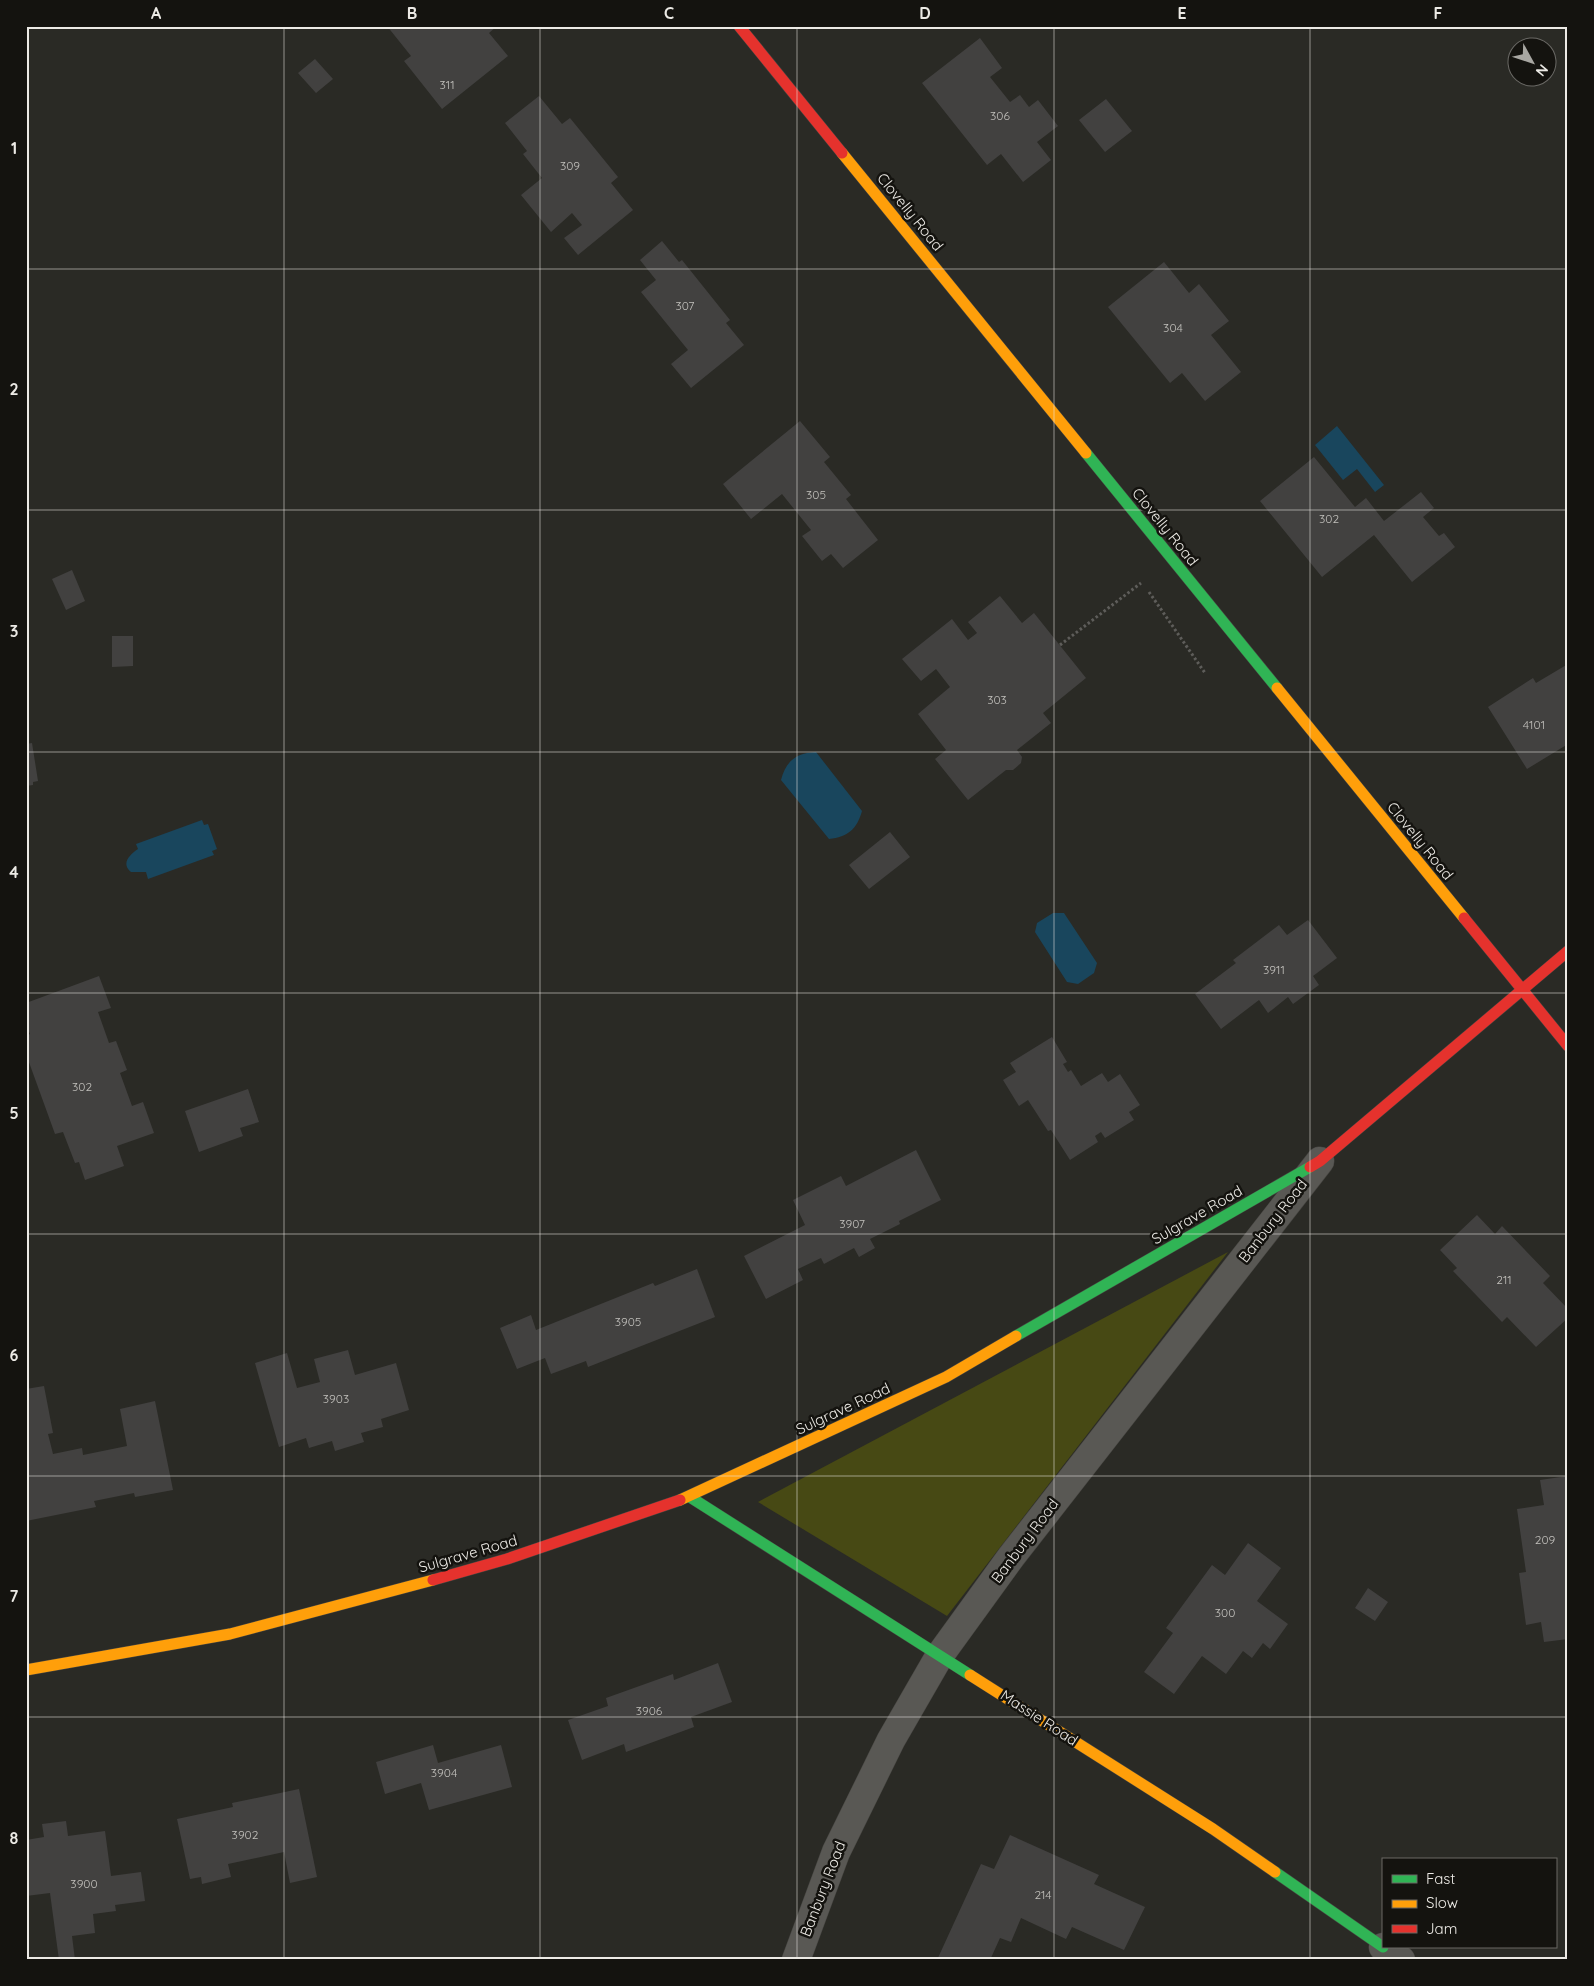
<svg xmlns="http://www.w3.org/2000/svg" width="1594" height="1986" font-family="Quicksand,sans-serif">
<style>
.green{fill:#474914}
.water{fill:#19465d}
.building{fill:#424140}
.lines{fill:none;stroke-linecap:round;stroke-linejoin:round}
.street-casing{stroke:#464541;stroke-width:29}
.fast-casing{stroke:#464541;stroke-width:12}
.slow-casing{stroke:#464541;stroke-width:12}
.jam-casing{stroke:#464541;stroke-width:12}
.path{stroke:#5e5d5a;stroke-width:3;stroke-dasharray:2.5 2.5;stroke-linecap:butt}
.street{stroke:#595854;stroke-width:28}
.fast{stroke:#30b455;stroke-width:11}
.slow{stroke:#ff9f0a;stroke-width:11}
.jam{stroke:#e5322d;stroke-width:11}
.grid{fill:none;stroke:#eceae5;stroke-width:1;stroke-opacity:0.55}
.labels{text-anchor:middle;stroke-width:5;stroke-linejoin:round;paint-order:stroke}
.number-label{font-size:12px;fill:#c2c0bc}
.street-label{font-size:15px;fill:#eceae5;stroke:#14130f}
.neatline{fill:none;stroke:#eceae5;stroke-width:2}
.grid-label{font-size:16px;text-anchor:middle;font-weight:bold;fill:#eceae5}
</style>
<rect width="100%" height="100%" fill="#2a2a25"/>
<path class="green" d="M1228,1252L947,1616L758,1502Z"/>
<path class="water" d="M1337,426L1384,485L1375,492L1357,469L1343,480L1315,445Z
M816,752L862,811C857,829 848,837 829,839L781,780C786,761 796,753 816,752Z
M202,820L204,825L208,824L217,849L212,851L214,855L148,879L146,872H131C121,864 129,855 138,849L136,844Z
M1053,913H1064L1097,963L1094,973L1078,984L1067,982L1035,932L1037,923Z"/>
<path class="building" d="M387,26H497L489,33L508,56L442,109L404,61L411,56Z
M980,38L1002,68L990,77L1010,102L1020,95L1029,107L1038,100L1058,126L1037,142L1051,160L1023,182L1001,154L987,165L922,83Z
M315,59L333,79L316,93L298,73Z
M539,96L562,124L570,118L618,177L611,183L633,210L578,255L564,238L582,225L572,213L551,232L521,195L542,178L523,154L527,151L505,123Z
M1106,99L1132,131L1105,152L1079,120Z
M662,241L679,262L682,260L730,320L726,323L744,345L691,388L671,364L688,350L641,292L656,280L640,260Z
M1164,262L1189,293L1199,284L1229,321L1211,335L1241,372L1205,401L1182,373L1170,383L1108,307Z
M800,421L830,457L824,462L851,495L846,499L878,540L843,568L831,554L822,561L802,536L811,530L782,494L751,519L723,484Z
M1314,457L1355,507L1366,498L1384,521L1421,492L1434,508L1423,517L1439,536L1444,533L1455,547L1412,582L1374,535L1322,577L1260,501Z
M72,570L85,601L66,610L52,579Z
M1000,596L1022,623L1034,613L1086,678L1043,713L1051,723L1017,750L1022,757L1021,763L1013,770H1006L968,800L935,759L946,750L918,714L950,687L936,669L921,681L902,659L952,619L968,640L977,633L968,622Z
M112,636H133V666L112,667Z
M1568,664V744L1527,769L1488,707L1533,678L1536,683Z
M32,743L38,781L33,782V785L26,786V744Z
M890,832L910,857L869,889L849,865Z
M1308,920L1337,958L1313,976L1319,985L1293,1004L1288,997L1268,1013L1259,1000L1221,1029L1195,994L1236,963L1233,960L1279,925L1287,935Z
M99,976L111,1008L98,1012L109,1043L116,1041L127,1070L120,1073L132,1106L143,1102L154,1133L117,1146L124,1166L85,1180L79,1162L75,1163L63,1132L55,1134L26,1054V1036L30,1034L26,1025V1003Z
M1052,1037L1067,1062L1063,1064L1068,1072L1071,1070L1081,1086L1102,1073L1108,1082L1120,1074L1140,1105L1129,1112L1134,1120L1105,1138L1101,1132L1095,1136L1098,1142L1070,1160L1051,1130L1048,1131L1028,1100L1019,1106L1003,1080L1016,1072L1010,1063Z
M248,1089L259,1122L240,1128L243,1136L199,1152L185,1111Z
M916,1150L941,1200L899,1221L900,1224L870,1239L875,1248L859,1257L854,1248L824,1264L821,1258L798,1269L803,1280L766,1299L744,1256L805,1225L793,1200L841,1176L846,1186Z
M1477,1215L1495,1234L1502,1226L1550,1276L1543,1283L1568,1309V1318L1536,1347L1507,1317L1502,1322L1453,1271L1457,1268L1440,1250Z
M697,1269L715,1317L588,1367L586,1361L551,1374L545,1358L517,1369L500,1328L531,1315L536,1330L653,1283L655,1286Z
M348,1350L355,1375L396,1363L409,1410L381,1419L383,1427L361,1433L364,1442L335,1451L332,1441L309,1448L306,1438L279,1447L255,1363L287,1353L297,1388L320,1382L314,1359Z
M44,1386L53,1433L48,1434L53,1454L82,1448L83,1455L127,1446L120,1409L155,1401L173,1490L135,1497L134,1493L94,1501L96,1507L26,1521V1389Z
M1568,1476V1639L1544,1642L1541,1622L1526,1625L1519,1573L1526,1572L1517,1509L1544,1505L1540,1480Z
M1248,1543L1281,1568L1257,1601L1288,1624L1270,1649L1263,1643L1252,1658L1243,1651L1226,1674L1202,1656L1174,1694L1144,1672L1173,1633L1166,1628L1212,1565L1225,1575Z
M1368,1588L1388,1602L1375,1621L1355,1608Z
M718,1663L732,1702L691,1717L694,1727L626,1752L624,1744L582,1760L568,1720L608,1706L606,1698L673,1674L674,1680Z
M433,1745L438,1763L501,1745L512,1787L429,1810L421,1783L385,1794L376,1762Z
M299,1789L317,1877L290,1883L284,1852L228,1864L231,1877L202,1884L201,1877L190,1879L177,1819L233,1807L232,1803Z
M66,1821L68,1836L105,1831L111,1876L141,1872L145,1901L115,1905L116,1911L93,1914L95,1933L72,1936L75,1960H59L50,1893L26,1896V1840L44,1837L42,1824Z
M1010,1835L1099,1875L1094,1884L1145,1907L1124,1950L1072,1927L1066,1939L1021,1918L1011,1942L1000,1938L990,1960H937L981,1864L994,1869Z"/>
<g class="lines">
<defs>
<path id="street" d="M1383,1947L1401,1960
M796,1960L836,1852L891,1740L940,1655L1011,1557L1320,1161"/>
<path id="fast" d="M1086,453L1277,688
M1016,1336L1310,1167
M690,1497L970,1675
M1275,1872L1383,1947"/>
<path id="slow" d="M842,153L1086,453
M1277,688L1464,918
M680,1500L946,1377L1016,1336
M26,1670L230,1634L433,1580
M970,1675L1213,1829L1275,1872"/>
<path id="jam" d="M739,26L842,153
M1464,918L1568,1046
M1310,1167L1320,1161L1568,951
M433,1580L507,1559L680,1500"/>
</defs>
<use href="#street" class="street-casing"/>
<use href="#fast" class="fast-casing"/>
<use href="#slow" class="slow-casing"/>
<use href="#jam" class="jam-casing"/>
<path class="path" d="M1149,592L1205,673
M1060,645L1141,583"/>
<use href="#street" class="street"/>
<use href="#fast" class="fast"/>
<use href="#slow" class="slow"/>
<use href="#jam" class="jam"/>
</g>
<path class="grid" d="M284,26V1960M540,26V1960M797,26V1960M1054,26V1960M1310,26V1960M26,269H1568M26,510H1568M26,752H1568M26,993H1568M26,1234H1568M26,1476H1568M26,1717H1568"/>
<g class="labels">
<g class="number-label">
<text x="447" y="89">311</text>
<text x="1000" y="120">306</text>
<text x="570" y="170">309</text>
<text x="685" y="310">307</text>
<text x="1173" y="332">304</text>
<text x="816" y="499">305</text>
<text x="1329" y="523">302</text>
<text x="997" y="704">303</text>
<text x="1534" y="729">4101</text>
<text x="1274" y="974">3911</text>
<text x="82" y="1091">302</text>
<text x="852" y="1228">3907</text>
<text x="1504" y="1284">211</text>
<text x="628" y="1326">3905</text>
<text x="336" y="1403">3903</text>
<text x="1545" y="1544">209</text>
<text x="1225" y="1617">300</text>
<text x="649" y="1715">3906</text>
<text x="444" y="1777">3904</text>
<text x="245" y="1839">3902</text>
<text x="84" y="1888">3900</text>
<text x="1043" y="1899">214</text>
</g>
<g class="street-label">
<text transform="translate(910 212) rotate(51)" y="5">Clovelly Road</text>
<text transform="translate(1165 527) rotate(51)" y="5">Clovelly Road</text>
<text transform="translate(1420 841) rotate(51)" y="5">Clovelly Road</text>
<text transform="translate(1197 1215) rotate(-30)" y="5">Sulgrave Road</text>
<text transform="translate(1273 1221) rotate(-52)" y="5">Banbury Road</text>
<text transform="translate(843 1409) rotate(-25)" y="5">Sulgrave Road</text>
<text transform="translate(1025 1541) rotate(-53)" y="5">Banbury Road</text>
<text transform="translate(468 1554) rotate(-16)" y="5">Sulgrave Road</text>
<text transform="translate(1039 1718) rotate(33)" y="5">Massie Road</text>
<text transform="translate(823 1889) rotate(-69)" y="5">Banbury Road</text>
</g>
</g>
<rect width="1594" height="1986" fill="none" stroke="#14130f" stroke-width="55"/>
<rect x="1382" y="1858" width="175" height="90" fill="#14130f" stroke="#6a6965"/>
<rect x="1392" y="1875" width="25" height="8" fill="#30b455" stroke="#6a6965"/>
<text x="1426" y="1884" font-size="15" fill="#eceae5">Fast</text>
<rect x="1392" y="1900" width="25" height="8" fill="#ff9f0a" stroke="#6a6965"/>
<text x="1426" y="1908" font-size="15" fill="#eceae5">Slow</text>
<rect x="1392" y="1925" width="25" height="8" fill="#e5322d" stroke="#6a6965"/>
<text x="1426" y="1934" font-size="15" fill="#eceae5">Jam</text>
<g transform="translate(1532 62) rotate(130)"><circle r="24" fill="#14130f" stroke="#6a6965"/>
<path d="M0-4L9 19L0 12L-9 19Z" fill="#a8a7a2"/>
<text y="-8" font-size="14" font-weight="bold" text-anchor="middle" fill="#eceae5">N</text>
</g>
<rect x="28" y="28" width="1538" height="1930" class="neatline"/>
<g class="grid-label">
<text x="156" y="19">A</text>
<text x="412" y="19">B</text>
<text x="669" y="19">C</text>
<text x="925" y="19">D</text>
<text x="1182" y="19">E</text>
<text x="1438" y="19">F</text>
<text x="14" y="154">1</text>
<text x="14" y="395">2</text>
<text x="14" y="637">3</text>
<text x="14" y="878">4</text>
<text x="14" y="1119">5</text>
<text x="14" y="1361">6</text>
<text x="14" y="1602">7</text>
<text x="14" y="1844">8</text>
</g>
</svg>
